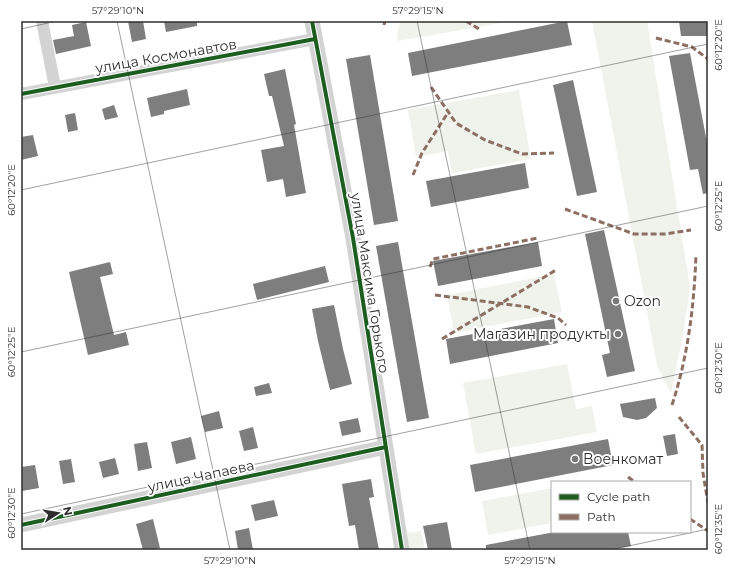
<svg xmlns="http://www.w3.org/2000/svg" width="729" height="571" font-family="Montserrat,sans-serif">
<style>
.green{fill:#f0f3ec}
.building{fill:#7e7e7e}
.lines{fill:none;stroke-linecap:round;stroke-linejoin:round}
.minor{stroke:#d3d3d3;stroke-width:12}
.tertiary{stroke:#d3d3d3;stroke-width:15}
.quiet{stroke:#8d6e63;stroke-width:3;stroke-dasharray:6 3;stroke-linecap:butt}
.cycleway-casing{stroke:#fff;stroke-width:6}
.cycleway{stroke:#1b5e20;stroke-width:4}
.ticks{fill:none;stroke:#2e2e2e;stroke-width:1;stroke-opacity:0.45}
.poi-dot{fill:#777;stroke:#fff;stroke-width:1.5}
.labels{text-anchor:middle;stroke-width:4;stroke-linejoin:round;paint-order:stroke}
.street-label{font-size:14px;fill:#2e2e2e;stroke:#fff}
.poi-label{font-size:14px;fill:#2e2e2e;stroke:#fff;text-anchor:start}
.neatline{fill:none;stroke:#2e2e2e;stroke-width:1.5}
.ticks-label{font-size:10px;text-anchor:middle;fill:#2e2e2e}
</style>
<rect width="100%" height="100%" fill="#fff"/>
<path class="green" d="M401,21H511L398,41L397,34Z
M592,21H647L690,287L683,335L671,393L657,365Z
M519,90L531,159L452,173L448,151L416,157L408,110Z
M554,274L562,312L454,333L447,295Z
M567,364L576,409L592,406L597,432L476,454L463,383Z
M552,488V523L488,535L482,501Z
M421,531L425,550H409L407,533Z"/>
<path class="building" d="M128,21H143L146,39L132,42Z
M164,21H197V26L166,32Z
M567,21L572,45L412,76L408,53Z
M679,21H708V36H681Z
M86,22L91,46L56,54L53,40L74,36L72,25Z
M690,53L708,148V193L703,194L698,169L690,170L669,56Z
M370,55L398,221L374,225L346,59Z
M285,69L296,124L294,125L306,193L286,197L283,179L267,182L261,150L284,146L272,96H269L264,74Z
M573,80L597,192L577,196L553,85Z
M187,89L190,105L164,111V114L151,117L147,98Z
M114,105L118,117L105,120L102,109Z
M75,113L78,130L68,132L65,115Z
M33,135L38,156L21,160V137Z
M525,163L529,188L431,207L426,181Z
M604,230L635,371L607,377L602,355L610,353L585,234Z
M398,242L429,418L407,422L376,246Z
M538,242L542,266L438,286L433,261Z
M110,262L113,274L100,277L114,335L126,332L129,345L88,355L69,272Z
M325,266L329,282L257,300L253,284Z
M334,305L343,349L352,384L330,390L318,341L312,309Z
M554,319L558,343L450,364L446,339Z
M269,383L272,393L256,396L254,387Z
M655,398L657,408L646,418L637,420L623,417L620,404Z
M219,411L223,428L205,432L201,416Z
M358,418L361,432L342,436L339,422Z
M253,427L258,448L244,451L239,431Z
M675,434L678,454L667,456L663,436Z
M191,437L196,459L176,464L171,442Z
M608,439L613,465L475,492L470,465Z
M147,442L152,468L138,471L134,444Z
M115,458L119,474L103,478L99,462Z
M71,459L75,482L63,484L59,461Z
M35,465L39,488L22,491L21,467Z
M371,479L374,497L369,498L379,550H359L355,525L349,526L342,484Z
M274,500L278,516L255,521L251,505Z
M153,519L160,548L152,550H143L136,524Z
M447,522L452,550H428L423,526Z
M249,528L253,550H238L235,531Z
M555,532H628L631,546L607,550H486V545Z"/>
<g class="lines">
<path class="minor" d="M42,21L55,87
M21,94L315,39"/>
<path class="tertiary" d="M312,21L353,238L402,550
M21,525L386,447"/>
<path class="quiet" d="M466,21L479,29
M384,25L385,21
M656,38L692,47L708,59
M431,87L456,123L485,140L522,154L554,153
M413,175L422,153L449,111
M565,209L634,234H665L691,230
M430,267L433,259L538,238
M435,295L528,307L558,318L566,325
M442,339L556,270
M672,405C688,356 694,307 696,255
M679,417L702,445L703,473L708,503
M628,477L635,482
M690,519L708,531"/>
<defs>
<path id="cycleway" d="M312,21L353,238L402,550
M21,94L315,39
M21,525L386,447"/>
</defs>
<use href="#cycleway" class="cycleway-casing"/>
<use href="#cycleway" class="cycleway"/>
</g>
<path class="ticks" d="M117,21L230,550M417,21L530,550M21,29L57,21M21,190L708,44M21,352L708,206M21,514L708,368M610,550L708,529"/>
<g class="poi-dot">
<circle cx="616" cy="301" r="4"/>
<circle cx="618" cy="334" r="4"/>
<circle cx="575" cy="459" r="4"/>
</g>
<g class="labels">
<g class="street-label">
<text transform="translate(166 56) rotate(-10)" y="5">улица Космонавтов</text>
<text transform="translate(370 283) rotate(81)" y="5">улица Максима Горького</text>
<text transform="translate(201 476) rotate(-12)" y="5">улица Чапаева</text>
</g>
<g class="poi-label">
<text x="624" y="306">Ozon</text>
<text x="610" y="339" text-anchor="end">Магазин продукты</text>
<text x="583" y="464">Военкомат</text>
</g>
</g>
<rect width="729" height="571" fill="none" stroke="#ffffff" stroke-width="44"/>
<rect x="551" y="481" width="140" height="52" fill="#ffffff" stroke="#ababab"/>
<rect x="559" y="494" width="20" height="6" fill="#1b5e20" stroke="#ababab"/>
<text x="587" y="501" font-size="12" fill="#2e2e2e">Cycle path</text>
<rect x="559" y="514" width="20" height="6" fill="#8d6e63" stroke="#ababab"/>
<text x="587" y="521" font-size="12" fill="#2e2e2e">Path</text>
<g transform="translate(58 513) rotate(78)" stroke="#ffffff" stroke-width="3" paint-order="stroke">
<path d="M0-3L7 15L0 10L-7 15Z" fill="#2e2e2e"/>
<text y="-6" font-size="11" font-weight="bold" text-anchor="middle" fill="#2e2e2e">N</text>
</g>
<rect x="22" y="22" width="685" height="527" class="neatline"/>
<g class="ticks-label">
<text x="118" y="14">57°29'10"N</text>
<text x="418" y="14">57°29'15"N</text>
<text transform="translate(718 45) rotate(-90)" y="4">60°12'20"E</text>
<text transform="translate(11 190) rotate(-90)" y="4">60°12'20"E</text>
<text transform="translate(718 206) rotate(-90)" y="4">60°12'25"E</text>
<text transform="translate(11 352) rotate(-90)" y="4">60°12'25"E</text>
<text transform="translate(718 368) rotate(-90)" y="4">60°12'30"E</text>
<text transform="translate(11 513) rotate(-90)" y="4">60°12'30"E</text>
<text transform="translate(718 529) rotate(-90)" y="4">60°12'35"E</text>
<text x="230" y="564">57°29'10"N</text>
<text x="530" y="564">57°29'15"N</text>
</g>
</svg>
